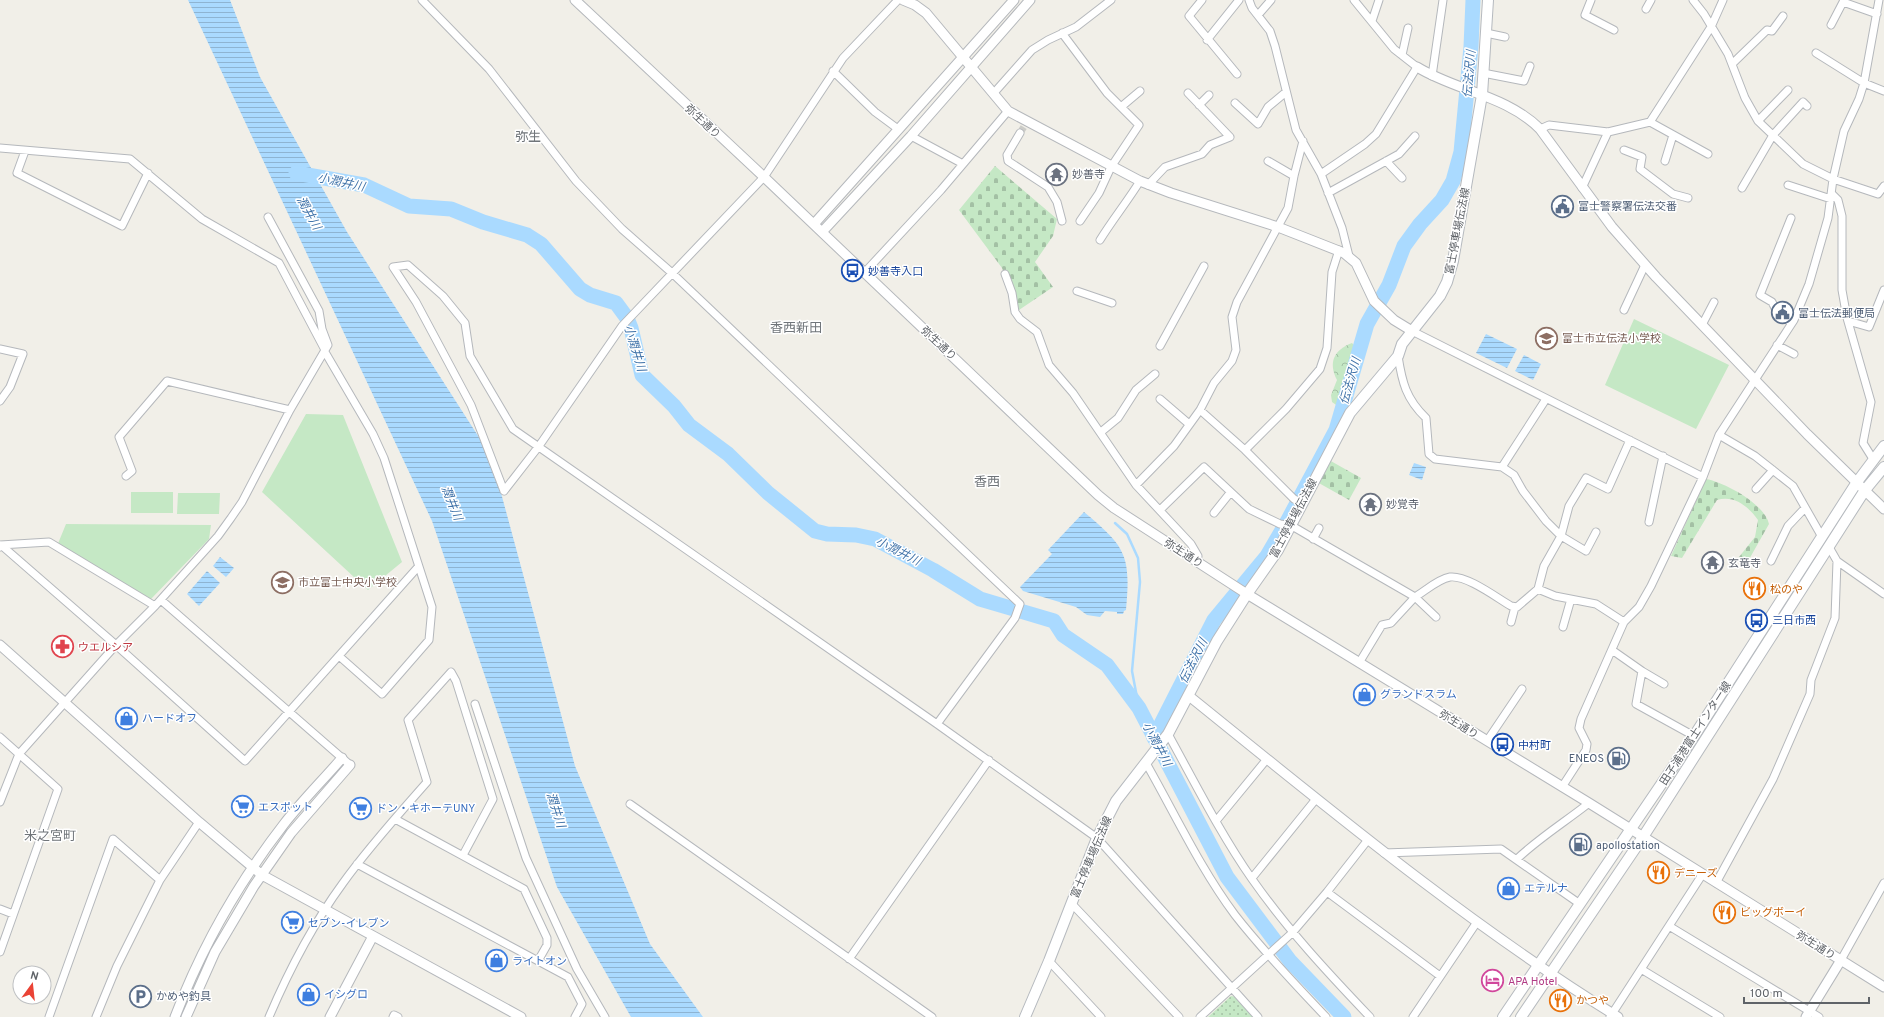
<svg xmlns="http://www.w3.org/2000/svg" width="1884" height="1017" font-family="Overpass,'Noto Sans JP',sans-serif">
<style>
.grass{fill:#c5e8c5}
.forest{fill:url(#forest-crowns)}
.cemetery{fill:url(#cemetery-stones)}
.park{fill:url(#park-dots)}
.water{fill:url(#water-rules)}
.lines{fill:none;stroke-linecap:round;stroke-linejoin:round}
.stream{stroke:#aadaff;stroke-width:2.5}
.river{stroke:#aadaff;stroke-width:15}
.minor-tunnel{stroke:#ccccc8;stroke-width:7;stroke-dasharray:7 3.5;stroke-linecap:butt}
.minor-casing{stroke:#b5b8bc;stroke-width:9}
.tertiary-casing{stroke:#b5b8bc;stroke-width:11}
.secondary-casing{stroke:#b6babf;stroke-width:12}
.minor{stroke:#fff;stroke-width:7}
.tertiary{stroke:#fff;stroke-width:9}
.secondary{stroke:#fff;stroke-width:10}
.labels{text-anchor:middle;stroke-width:3;stroke-linejoin:round;paint-order:stroke}
.street-label{font-size:11px;fill:#5f6368;stroke:#fff}
.worship-label{font-size:11px;fill:#5b616d;stroke:#fff;text-anchor:start}
.service-label{font-size:11px;fill:#4e5e75;stroke:#fff;text-anchor:start}
.transit-label{font-size:11px;fill:#164399;stroke:#fff;text-anchor:start}
.education-label{font-size:11px;fill:#785e54;stroke:#fff;text-anchor:start}
.food-label{font-size:11px;fill:#c56008;stroke:#fff;text-anchor:start}
.health-label{font-size:11px;fill:#be3a42;stroke:#fff;text-anchor:start}
.shop-label{font-size:11px;fill:#366cbe;stroke:#fff;text-anchor:start}
.hotel-label{font-size:11px;fill:#b23c85;stroke:#fff;text-anchor:start}
.water-label{font-size:12px;font-style:italic;fill:#4174aa;stroke:#fff}
.quarter-label{font-size:13px;fill:#70757a;stroke:#fff}
</style>
<defs>
<pattern id="forest-crowns" width="20" height="18" patternUnits="userSpaceOnUse"><rect width="20" height="18" fill="#c5e8c5"/><path d="M2 6a3 3 0 1 1 6 0M12 15a3 3 0 1 1 6 0" fill="none" stroke="#a3c0a4"/></pattern>
<pattern id="cemetery-stones" width="16" height="16" patternUnits="userSpaceOnUse"><rect width="16" height="16" fill="#c5e8c5"/><path d="M2 7V4a2 2 0 0 1 4 0v3zM10 15v-3a2 2 0 0 1 4 0v3z" fill="#a3c0a4"/></pattern>
<pattern id="park-dots" width="8" height="8" patternUnits="userSpaceOnUse"><rect width="8" height="8" fill="#c5e8c5"/><path d="M2 2h.1M6 6h.1" fill="none" stroke="#a3c0a4" stroke-width="1.8" stroke-linecap="round"/></pattern>
<pattern id="water-rules" width="6" height="5" patternUnits="userSpaceOnUse"><rect width="6" height="5" fill="#aadaff"/><path d="M0 2.5h6" fill="none" stroke="#8eb4d2"/></pattern>
</defs>
<rect width="100%" height="100%" fill="#f1efe8"/>
<path class="grass" d="M1634,319L1729,365L1696,429L1605,385Z
M306,414L343,415L402,562L368,590L262,492Z
M131,492H173V513H131Z
M178,493H220L219,514H177Z
M66,524L211,525L209,539L151,599L57,546Z"/>
<path class="forest" d="M1352,343L1361,353L1354,389L1342,409L1332,402L1331,395L1337,380C1328,362 1334,350 1352,343Z"/>
<path class="cemetery" d="M995,166L1057,219L1053,236L1035,262L1053,287L1019,310L1002,268L959,210Z
M1329,460L1361,478L1349,500L1317,482Z
M1706,479C1724,482 1765,504 1769,524L1747,563L1739,557L1755,537L1758,520C1748,506 1734,495 1717,500L1682,558L1671,556Z"/>
<path class="park" d="M1231,996L1236,997L1255,1017H1208Z"/>
<path class="water" d="M188,0H230L260,77L347,232L491,456L575,766L650,944L703,1017H631L557,887L432,521Z
M1486,334L1517,349L1507,368L1476,353Z
M1524,355L1541,364L1533,380L1515,371Z
M1414,463L1426,467L1422,480L1409,475Z
M1084,512C1126,547 1131,555 1126,610L1124,611L1123,614H1117V612L1105,611L1100,617L1087,615L1076,607L1023,591L1020,587L1052,554L1048,550Z
M220,557L234,568L226,577L213,566Z
M207,571L220,583L199,606L187,594Z"/>
<g class="lines">
<path class="stream" d="M1115,523L1127,534L1138,558L1140,582L1132,671L1139,708"/>
<path class="river" d="M296,173L364,185L409,206L451,209L483,222L527,235L541,244L580,289L590,295L616,303L627,318L631,328L642,375L674,406L689,425L728,454L768,493L815,531L827,534L856,535L875,539L933,570L980,599L1054,621L1063,635L1107,665L1139,708L1227,877L1290,961L1344,1017
M1154,738L1214,620L1267,556L1288,520L1336,430L1367,324L1389,285L1404,246L1420,224L1442,200L1453,181L1461,152L1471,47L1473,0"/>
<path class="minor-tunnel" d="M1020,133L1025,125"/>
<defs>
<path id="minor" d="M422,0L489,69L576,181L622,229L672,273L1020,604L1015,618L937,724
M1202,0L1189,16L1237,74
M1249,0L1252,8L1270,31L1275,46L1296,130L1321,174L1342,228L1349,256
M1591,0L1585,15L1614,30
M1693,0L1704,14L1728,54L1745,98L1758,121L1803,164L1833,179L1878,194L1884,186
M1646,9L1651,0
M1258,15L1271,0
M1372,21L1379,0
M1831,25L1843,2L1877,14
M1062,33L1107,93L1139,125L1111,167L1099,193L1080,221
M1486,33L1505,37
M1207,40L1239,0
M1816,53L1864,83L1884,91
M1402,55L1408,28
M1732,64L1767,30L1772,31L1783,16
M833,71L875,112L898,129
M1483,73L1524,81L1530,66
M1432,76L1443,0
M993,94L1032,50L1048,40L1076,27L1111,0
M1235,103L1258,124L1268,107L1286,92
M1199,105L1209,95
M1121,107L1140,91
M1758,121L1788,90
M1650,122L1708,154
M1540,129L1549,125L1608,132L1650,122L1711,27L1723,0
M1020,133L1007,155L1008,161L1048,187L1057,202L1062,221
M911,136L963,164
M0,148L130,159L202,219L279,263L325,350
M1624,150L1642,157L1640,169L1673,194L1688,198
M25,151L17,173L122,226L148,173
M1268,161L1294,176
M1386,161L1402,178
M1665,161L1673,135
M1321,174L1365,144L1376,134L1417,67L1394,49L1354,0
M1148,185L1165,167L1202,154L1210,145L1230,137L1188,93
M1788,185L1831,199
M1582,188L1608,132
M1742,188L1773,135L1803,102L1807,106
M1328,193L1399,154L1415,136
M1832,194L1838,200L1842,216V290L1847,318L1871,402L1863,443L1873,459
M1791,218L1760,295L1772,302L1778,314L1792,323
M1100,240C1113,219 1127,202 1140,181
M865,272L941,190L1008,111
M1005,274L1012,293L1015,312L1020,319L1037,332L1049,365L1073,393L1136,485L1191,544L1198,556L1197,561
M1077,291L1112,303
M1624,310L1645,265
M1848,321L1869,327L1884,290
M1702,325L1714,302
M1412,331L1703,477
M1777,345L1794,354
M1160,346L1204,266
M0,349L23,354L10,387L0,401
M325,352L373,434L384,458L432,607L429,640L382,694L339,656
M1398,356C1402,382 1406,399 1426,418L1429,454L1435,459L1502,467L1514,475L1523,491L1546,521L1561,536L1544,566L1538,589L1555,596L1596,604L1624,622
M1160,399L1189,424
M1200,410L1245,450L1294,499L1302,503
M1101,432L1118,418L1136,390L1155,374
M1719,435L1755,456L1793,486L1822,537
M1245,450L1286,409L1320,369L1327,348L1332,272L1339,250
M1502,467L1546,399
M126,476L132,471L119,437L167,381L290,410
M1136,485L1174,446L1200,410L1214,383L1232,361L1236,350L1232,317L1237,302L1288,208L1294,176L1303,141
M1756,489L1773,470
M504,491L471,405L416,302L393,267L408,265L443,296L465,323L470,356L513,429L937,724L1097,838L1258,1017
M504,491L539,446L622,326L764,177L843,58L898,0
M1160,510L1204,467L1249,509L1280,524L1292,526L1415,597C1425,591 1438,579 1450,577C1467,575 1497,598 1511,606L1517,607L1538,589
M1214,513L1230,493
M1649,522L1663,456
M1596,532L1586,551L1561,536L1569,506L1586,478L1608,489L1630,440
M1313,539L1319,528
M0,545L49,542L155,606
M0,547L1,545L116,645L245,761L418,567
M1771,561L1788,526L1805,508
M1837,561L1884,594
M161,600L350,765
M1511,622L1515,607
M1563,627L1571,599
M1612,650L1642,671L1636,704L1694,736
M1359,663L1382,625L1391,623L1415,597L1436,617
M1642,671L1664,684
M475,704L526,858L577,969L605,1017
M1168,734C1195,783 1220,833 1252,879C1287,929 1328,973 1370,1017
M0,737L58,789L0,952
M1487,741L1522,689
M1146,763C1175,814 1200,868 1235,915C1263,951 1295,984 1326,1017
M1562,787L1586,750L1587,744L1579,728L1581,719L1624,622L1639,607L1651,586L1703,477L1719,435L1794,320L1809,284L1828,218L1833,179L1844,131L1859,99L1864,83L1879,0
M0,802L19,754L116,645L155,606L218,536L231,518L242,502L290,410L328,345L322,329L319,311L268,217
M630,804L932,1017
M395,819L524,889L547,938V945L538,961
M1216,821L1267,759
M1384,853L1501,849L1580,904
M1517,859C1539,838 1565,822 1589,803
M357,864L568,977L582,1004L575,1017
M1252,878L1316,799
M1716,883L1773,779L1810,694L1811,680L1835,618L1837,561L1829,547
M1327,892L1440,976
M1072,904L1179,1017
M0,909L13,914
M1669,926L1819,1017
M849,959L989,760
M1841,960L1884,883
M1049,961L1101,1017
M1641,969L1720,1017
M49,1017L113,839L160,880
M96,1017L117,966L160,880L199,822
M269,1017C289,970 313,924 343,883C368,848 398,815 427,782L408,720L451,672L456,681L493,799L463,855
M393,1017L394,1015L398,1017
M1200,1017L1292,933L1327,892L1367,841
M1413,1017L1477,922
M1610,1017L1702,875"/>
<path id="tertiary" d="M575,0L764,177L1098,495L1114,508L1247,594L1589,803L1884,987
M903,0L915,5L926,13L1008,111L1140,181L1171,193L1278,227L1344,253L1356,263L1374,301L1394,320L1412,331
M1417,67C1456,91 1506,95 1540,129L1612,227L1656,277L1807,434L1884,509
M814,224L1014,0
M822,232L911,136L1030,0
M0,645L199,822L262,875L521,1017
M1189,696C1328,808 1466,923 1618,1017
M175,1017C201,949 239,882 284,824C302,801 323,780 342,758
M186,1017L215,952L254,886L291,833L350,765
M330,1017L373,936
M1806,1017L1841,960"/>
<path id="secondary" d="M1025,1017L1049,961L1097,838L1116,801L1168,734L1217,641L1247,594L1278,550L1350,413L1398,356L1402,344L1440,296L1447,282L1453,261L1482,95L1488,0
M1503,1017L1694,736L1857,482L1884,446
M1521,1017L1643,837L1865,490L1884,467"/>
</defs>
<use href="#minor" class="minor-casing"/>
<use href="#tertiary" class="tertiary-casing"/>
<use href="#secondary" class="secondary-casing"/>
<use href="#minor" class="minor"/>
<use href="#tertiary" class="tertiary"/>
<use href="#secondary" class="secondary"/>
</g>
<defs>
<symbol id="temple-ring" viewBox="-11 -11 22 22"><circle r="9.5" fill="#fff" stroke="#6b7280" stroke-width="1.5"/><path d="M0-6L5-2H3V0L6.5 2.5H4V6H1.5V3h-3V6H-4V2.5H-6.5L-3 0V-2H-5Z" fill="#6b7280"/></symbol>
<symbol id="civic-ring" viewBox="-11 -11 22 22"><circle r="9.5" fill="#fff" stroke="#5c6f8a" stroke-width="1.5"/><path d="M-.6-6.5H3V-4.5H.6V-3L4-1V1h2V6H-6V1h2V-1L-.6-3ZM-1.2 2.5V6h2.4V2.5Z" fill="#5c6f8a"/></symbol>
<symbol id="bus-ring" viewBox="-11 -11 22 22"><circle r="9.5" fill="#fff" stroke="#1a4fb4" stroke-width="1.5"/><path d="M-5-6H5V4H4V6H2V4H-2V6H-4V4H-5ZM-3.5-4V0h7V-4ZM-3.5 1.2v1.5H-2V1.2ZM2 1.2v1.5H3.5V1.2Z" fill="#1a4fb4"/></symbol>
<symbol id="school-ring" viewBox="-11 -11 22 22"><circle r="9.5" fill="#fff" stroke="#8d6e63" stroke-width="1.5"/><path d="M0-5L7-2L0 1L-7-2ZM-4 1L0 2.5L4 1V4Q0 6-4 4Z" fill="#8d6e63"/></symbol>
<symbol id="restaurant-ring" viewBox="-11 -11 22 22"><circle r="9.5" fill="#fff" stroke="#e8710a" stroke-width="1.5"/><path d="M-5-6h1v4h1v-4h1v4h1v-4h1v5L-1.5 .5V6h-2V.5L-5-1ZM5-6V6H3V1.5H1.5Q1.5-4 5-6Z" fill="#e8710a"/></symbol>
<symbol id="pharmacy-ring" viewBox="-11 -11 22 22"><circle r="9.5" fill="#fff" stroke="#e0444e" stroke-width="1.5"/><path d="M-2-6h4v4h4v4h-4v4h-4v-4h-4v-4h4Z" fill="#e0444e"/></symbol>
<symbol id="shop-ring" viewBox="-11 -11 22 22"><circle r="9.5" fill="#fff" stroke="#3f7fe0" stroke-width="1.5"/><path d="M-5-2.5h2.3a2.7 3.5 0 0 1 5.4 0H5L5.5 6h-11ZM-1.5-2.5h3a1.5 2.3 0 0 0-3 0Z" fill="#3f7fe0"/></symbol>
<symbol id="fuel-ring" viewBox="-11 -11 22 22"><circle r="9.5" fill="#fff" stroke="#5c6f8a" stroke-width="1.5"/><path d="M-5.5-6h7V0h2V4h1.3V-2.5L3-4.5l.8-.8L6-3V5H2.5V1h-1V6h-7ZM-4.2-4.7v3.2H.2V-4.7Z" fill="#5c6f8a"/></symbol>
<symbol id="supermarket-ring" viewBox="-11 -11 22 22"><circle r="9.5" fill="#fff" stroke="#3f7fe0" stroke-width="1.5"/><path d="M-6-5.5h2.5l.6 2H6L4.5 2H-2.5L-4.4-4H-6ZM-1.5 3.2a1.3 1.3 0 1 0 .1 0ZM3 3.2a1.3 1.3 0 1 0 .1 0Z" fill="#3f7fe0"/></symbol>
<symbol id="hotel-ring" viewBox="-11 -11 22 22"><circle r="9.5" fill="#fff" stroke="#d1479c" stroke-width="1.5"/><path d="M-6-4.5h1.5V1H6V5H4.5V3h-9V5H-6ZM-4 0a1.8 1.8 0 1 1 3.6 0ZM.5 0V-2.5h3Q6-2.5 6 0Z" fill="#d1479c"/></symbol>
<symbol id="parking-ring" viewBox="-11 -11 22 22"><circle r="9.5" fill="#fff" stroke="#5c6f8a" stroke-width="1.5"/><path d="M-3.5-5.5H1a3.5 3.5 0 0 1 0 7H-1V5.5H-3.5ZM-1-3.4V-.6H.8a1.4 1.4 0 0 0 0-2.8Z" fill="#5c6f8a"/></symbol>
</defs>
<g fill-rule="evenodd">
<use href="#temple-ring" x="1044" y="162" width="25" height="25"/>
<use href="#civic-ring" x="1550" y="194" width="25" height="25"/>
<use href="#bus-ring" x="840" y="258" width="25" height="25"/>
<use href="#civic-ring" x="1770" y="300" width="25" height="25"/>
<use href="#school-ring" x="1534" y="326" width="25" height="25"/>
<use href="#temple-ring" x="1358" y="492" width="25" height="25"/>
<use href="#temple-ring" x="1700" y="550" width="25" height="25"/>
<use href="#school-ring" x="270" y="570" width="25" height="25"/>
<use href="#restaurant-ring" x="1742" y="576" width="25" height="25"/>
<use href="#bus-ring" x="1744" y="608" width="25" height="25"/>
<use href="#pharmacy-ring" x="50" y="634" width="25" height="25"/>
<use href="#shop-ring" x="1352" y="682" width="25" height="25"/>
<use href="#shop-ring" x="114" y="706" width="25" height="25"/>
<use href="#bus-ring" x="1490" y="732" width="25" height="25"/>
<use href="#fuel-ring" x="1606" y="746" width="25" height="25"/>
<use href="#supermarket-ring" x="230" y="794" width="25" height="25"/>
<use href="#supermarket-ring" x="348" y="796" width="25" height="25"/>
<use href="#fuel-ring" x="1568" y="832" width="25" height="25"/>
<use href="#restaurant-ring" x="1646" y="860" width="25" height="25"/>
<use href="#shop-ring" x="1496" y="876" width="25" height="25"/>
<use href="#restaurant-ring" x="1712" y="900" width="25" height="25"/>
<use href="#supermarket-ring" x="280" y="910" width="25" height="25"/>
<use href="#shop-ring" x="484" y="948" width="25" height="25"/>
<use href="#hotel-ring" x="1480" y="968" width="25" height="25"/>
<use href="#shop-ring" x="296" y="982" width="25" height="25"/>
<use href="#parking-ring" x="128" y="984" width="25" height="25"/>
<use href="#restaurant-ring" x="1548" y="988" width="25" height="25"/>
</g>
<g class="labels">
<g class="street-label">
<text transform="translate(703 121) rotate(43)" y="4">弥生通り</text>
<text transform="translate(1457 231) rotate(-79)" y="4">富士停車場伝法線</text>
<text transform="translate(939 343) rotate(43)" y="4">弥生通り</text>
<text transform="translate(1293 518) rotate(-62)" y="4">富士停車場伝法線</text>
<text transform="translate(1184 553) rotate(33)" y="4">弥生通り</text>
<text transform="translate(1459 724) rotate(32)" y="4">弥生通り</text>
<text transform="translate(1695 733) rotate(-57)" y="4">田子浦港富士インター線</text>
<text transform="translate(1091 857) rotate(-67)" y="4">富士停車場伝法線</text>
<text transform="translate(1816 945) rotate(32)" y="4">弥生通り</text>
</g>
<g class="worship-label">
<text x="1072" y="178">妙善寺</text>
<text x="1386" y="508">妙覚寺</text>
<text x="1728" y="567">玄竜寺</text>
</g>
<g class="service-label">
<text x="1578" y="210">富士警察署伝法交番</text>
<text x="1798" y="317">富士伝法郵便局</text>
<text x="1604" y="762" text-anchor="end">ENEOS</text>
<text x="1596" y="849">apollostation</text>
<text x="156" y="1000">かめや釣具</text>
</g>
<g class="transit-label">
<text x="868" y="275">妙善寺入口</text>
<text x="1772" y="624">三日市西</text>
<text x="1518" y="749">中村町</text>
</g>
<g class="education-label">
<text x="1562" y="342">富士市立伝法小学校</text>
<text x="298" y="586">市立富士中央小学校</text>
</g>
<g class="food-label">
<text x="1770" y="593">松のや</text>
<text x="1674" y="877">デニーズ</text>
<text x="1740" y="916">ビッグボーイ</text>
<text x="1576" y="1004">かつや</text>
</g>
<g class="health-label">
<text x="78" y="651">ウエルシア</text>
</g>
<g class="shop-label">
<text x="1380" y="698">グランドスラム</text>
<text x="142" y="722">ハードオフ</text>
<text x="258" y="811">エスポット</text>
<text x="376" y="812">ドン・キホーテUNY</text>
<text x="1524" y="892">エテルナ</text>
<text x="308" y="927">セブン-イレブン</text>
<text x="512" y="965">ライトオン</text>
<text x="324" y="998">イシグロ</text>
</g>
<g class="hotel-label">
<text x="1508" y="985">APA Hotel</text>
</g>
<g class="water-label">
<text transform="translate(1469 74) rotate(-85)" y="4">伝法沢川</text>
<text transform="translate(341 182) rotate(12)" y="4">小潤井川</text>
<text transform="translate(309 213) rotate(61)" y="4">潤井川</text>
<text transform="translate(635 348) rotate(73)" y="4">小潤井川</text>
<text transform="translate(1350 381) rotate(-74)" y="4">伝法沢川</text>
<text transform="translate(452 503) rotate(68)" y="4">潤井川</text>
<text transform="translate(898 551) rotate(27)" y="4">小潤井川</text>
<text transform="translate(1193 661) rotate(-63)" y="4">伝法沢川</text>
<text transform="translate(1157 744) rotate(62)" y="4">小潤井川</text>
<text transform="translate(556 810) rotate(72)" y="4">潤井川</text>
</g>
<g class="quarter-label">
<text x="528" y="141">弥生</text>
<text x="796" y="332">香西新田</text>
<text x="987" y="486">香西</text>
<text x="50" y="840">米之宮町</text>
</g>
</g>
<g transform="translate(32 985) rotate(15)"><circle r="19" fill="#ffffff" stroke="#bfc1c3"/>
<path d="M0-3L7 15L0 10L-7 15Z" fill="#ea4335"/>
<text y="-6" font-size="11" font-weight="bold" text-anchor="middle" fill="#5f6368">N</text>
</g>
<path d="M1744 997v6h125v-6" fill="none" stroke="#5f6368" stroke-width="2"/>
<text x="1750" y="997" font-size="12" fill="#5f6368" stroke="#ffffff" stroke-width="3" paint-order="stroke">100 m</text>
</svg>
